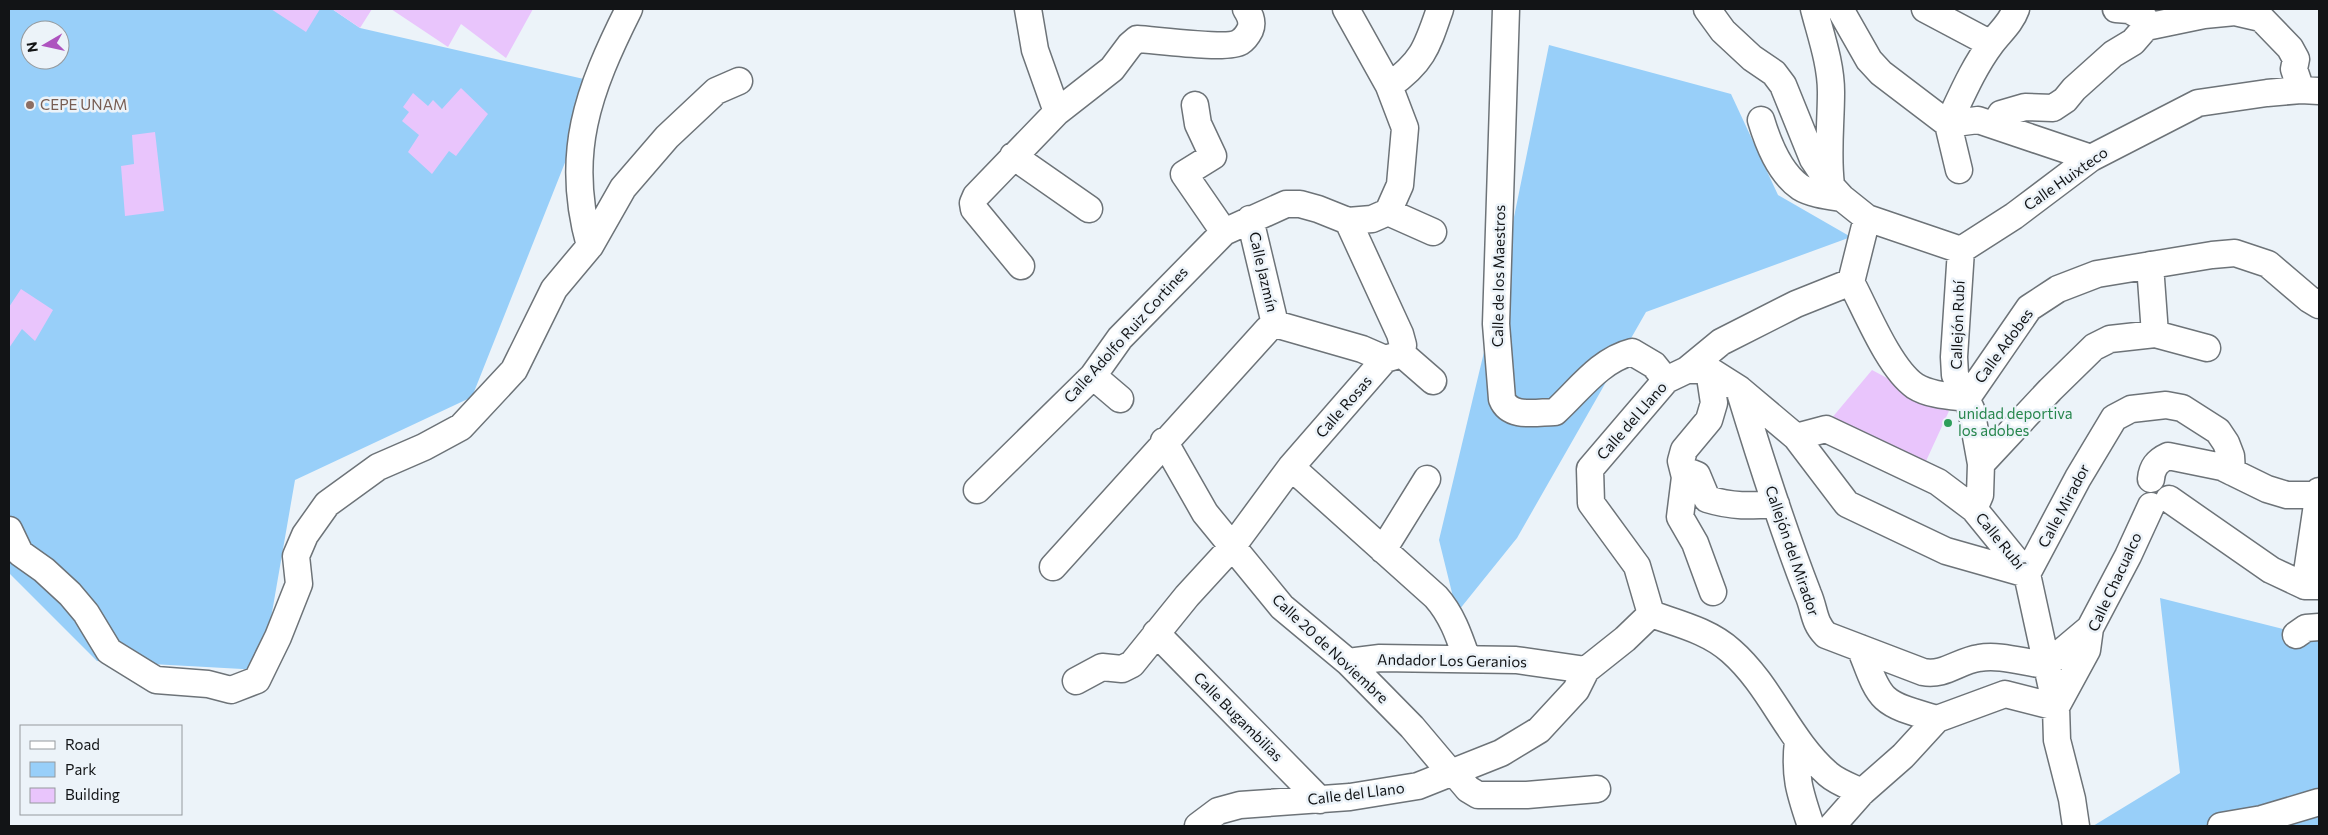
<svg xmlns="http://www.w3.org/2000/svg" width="2328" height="835" font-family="Commissioner,sans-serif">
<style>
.green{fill:#98cff9;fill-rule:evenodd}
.building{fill:#e9c5fc}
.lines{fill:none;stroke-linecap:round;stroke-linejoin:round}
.minor-casing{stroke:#6d7378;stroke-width:29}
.minor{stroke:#fff;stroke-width:26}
.education-dot{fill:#8d6e63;stroke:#ecf3f9;stroke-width:2}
.leisure-dot{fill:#2e9e5b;stroke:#ecf3f9;stroke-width:2}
.labels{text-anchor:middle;stroke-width:5;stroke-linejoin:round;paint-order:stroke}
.education-label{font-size:15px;fill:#785e54;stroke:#ecf3f9;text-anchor:start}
.street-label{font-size:15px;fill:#121416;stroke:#ecf3f9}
.leisure-label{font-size:15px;fill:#27864d;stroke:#ecf3f9;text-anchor:start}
</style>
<rect width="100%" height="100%" fill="#ecf3f9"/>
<path class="green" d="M9,9H332L360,28L597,82L472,397L295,480L262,670L97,661L9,573ZM30,30H60V60H30Z
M1549,45L1731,94L1778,195L1851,237L1646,312L1517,538L1459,610L1454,601L1439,540L1501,281Z
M2160,598L2319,638V826H2093L2180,773Z"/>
<path class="building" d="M271,9H320L306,32Z
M332,9H372L360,28Z
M391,9H533L506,58L461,24L448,47Z
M461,88L488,114L456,156L449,151L432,174L408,152L419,135L402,121L409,112L403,107L413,93L428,106L433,100L442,109Z
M155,132L164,211L125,216L121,166L134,164L132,135Z
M21,289L53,310L35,341L22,329L9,348V307Z
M1872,370L1949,411L1921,472L1831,419Z"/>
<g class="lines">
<defs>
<path id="minor" d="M1028,9L1035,50L1057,112
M1506,9L1496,324L1502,399C1510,419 1537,412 1555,412C1579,390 1600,360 1632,352L1654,365L1666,380
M1707,9L1723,31L1752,58L1774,73L1783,85L1813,159L1831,186L1842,198L1867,218L1961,250L2014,216L2091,158L2198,103L2267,93L2301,90L2319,91
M1814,9C1821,36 1831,64 1831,92C1831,124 1827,154 1831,185
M1840,9L1869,60L1881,73L1948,124L1978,120L2091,158
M1925,9L1991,44
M2116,9L2129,10L2144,18L2146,27
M2146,27L2204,15L2235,12L2261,18L2290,48L2296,59L2294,69L2301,90
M1389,86C1423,62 1427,47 1440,9
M1195,105L1198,124L1213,156L1184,174L1224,232
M1761,120C1768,143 1779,172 1800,187C1811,194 1829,196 1842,198
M1948,124C1961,97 1973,68 1991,44C2000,32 2011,23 2016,9
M1948,124L1959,170
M1994,125L2001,114L2025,107L2053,108L2065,100L2074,89L2113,54L2133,42L2146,27
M1013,156L1089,209
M1388,212L1433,232
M1250,219L1275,324
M1348,221L1400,334L1403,345L1402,354
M590,246L623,188L667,137L716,91L739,81
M1961,250L1954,357L1955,375L1971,409L1981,464
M2150,265L2155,334
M1021,266L974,209L973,203L976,196L1057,112L1112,69L1130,45L1137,39C1156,40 1228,50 1240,42C1245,39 1248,34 1250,30C1253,23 1250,15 1246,9
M1851,282C1866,310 1889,368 1915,386C1929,395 1950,396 1967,398
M1402,354L1433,381
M1687,370H1709L1739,389L1796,437L1847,504L1946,551L2027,574
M1093,376L1120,399
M1739,389C1760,458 1782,527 1808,594C1815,610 1813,622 1826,635L1923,672C1945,676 1958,661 1979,658C2000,654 2025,663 2046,665L2090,628
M1967,398L2029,308L2058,289L2097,274L2212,255L2235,253L2268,264L2309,299L2319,305
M1796,437L1826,429L1938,482L1974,509L2027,574L2056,707L2057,740L2072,799L2076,826
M1164,441L1205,513L1282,607L1348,662L1412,727L1450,772
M1291,467L1436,597C1452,615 1459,636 1467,659
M1685,477L1681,461L1684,450L1709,420L1714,403L1709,370
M2151,479C2152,467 2157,461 2168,456L2222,467L2267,489L2287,495H2319
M977,490L1093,376L1120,338L1224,232L1286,204H1300L1318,209L1348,221L1372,219L1388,212L1400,185L1405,128L1389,86L1346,9
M2169,499L2271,570L2305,586H2319
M1974,509L1980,495L1981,464L2050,390L2094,347L2110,339L2155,334L2207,348
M9,530L20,553L44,570L70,594L86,613L109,651L156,680L208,684L231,690L257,680L278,637L299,584L296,556L305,535L327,504L378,467L424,447L461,427L514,370L554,289L590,246C564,154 588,91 629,9
M1383,550L1427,479
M1053,567L1268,329L1275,324L1362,349L1385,359
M2027,574L2078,478L2114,418L2131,409L2166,405L2182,408L2218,431L2226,443L2231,456L2232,472
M2305,586L2319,491
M1713,592L1695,543L1680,517L1685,477L1692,473L1697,475L1707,499C1733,507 1750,506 1776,504
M1651,614L1637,566L1591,503L1590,469L1666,380L1687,370L1721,342L1796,304L1851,282L1867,218
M1651,614C1679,624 1709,631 1731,651C1771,686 1788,739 1828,774C1837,782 1851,787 1862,792
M1156,633L1320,800
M2296,635L2306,628L2319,627
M1860,648C1867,663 1873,687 1885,698C1898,710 1922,714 1937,719
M1348,662L1380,658L1516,660L1586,670
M1076,681L1102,667L1122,669L1132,664L1187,596L1232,547L1291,467L1385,359L1402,354
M1798,741C1794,777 1800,793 1811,826
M1456,770L1457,776L1468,789L1478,795H1527L1597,789
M1198,826L1218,811L1240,805L1350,797L1418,786L1501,753L1539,730L1576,690L1586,670L1625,639L1651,614
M1832,826L1862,792L1903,756L1937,719L2005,694L2056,707L2087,650L2090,628L2128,556L2151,506
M2221,826L2262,819L2319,802"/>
</defs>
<use href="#minor" class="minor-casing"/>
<use href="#minor" class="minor"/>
</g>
<circle class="education-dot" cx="30" cy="105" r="5"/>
<circle class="leisure-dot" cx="1948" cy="423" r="5"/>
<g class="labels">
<g class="education-label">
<text x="40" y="110">CEPE UNAM</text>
</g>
<g class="street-label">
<text transform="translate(2066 179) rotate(-35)" y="5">Calle Huixteco</text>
<text transform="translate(1263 272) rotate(77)" y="5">Calle Jazmín</text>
<text transform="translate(1499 276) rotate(-89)" y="5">Calle de los Maestros</text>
<text transform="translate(1958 325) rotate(-88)" y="5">Callejón Rubí</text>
<text transform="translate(1126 335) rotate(-48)" y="5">Calle Adolfo Ruiz Cortines</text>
<text transform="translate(2004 346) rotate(-54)" y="5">Calle Adobes</text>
<text transform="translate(1344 407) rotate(-49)" y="5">Calle Rosas</text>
<text transform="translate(1632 421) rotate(-49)" y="5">Calle del Llano</text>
<text transform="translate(2064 506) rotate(-62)" y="5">Calle Mirador</text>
<text transform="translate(2000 541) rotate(51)" y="5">Calle Rubí</text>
<text transform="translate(1792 551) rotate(71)" y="5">Callejón del Mirador</text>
<text transform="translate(2115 582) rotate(-65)" y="5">Calle Chacualco</text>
<text transform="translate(1330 649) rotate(43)" y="5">Calle 20 de Noviembre</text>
<text transform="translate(1452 661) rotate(1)" y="5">Andador Los Geranios</text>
<text transform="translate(1238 717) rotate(45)" y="5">Calle Bugambilias</text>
<text transform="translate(1356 794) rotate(-7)" y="5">Calle del Llano</text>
</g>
<g class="leisure-label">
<text x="1958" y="419">unidad deportiva<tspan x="1958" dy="17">los adobes</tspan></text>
</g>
</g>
<rect width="2328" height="835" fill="none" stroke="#121416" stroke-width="20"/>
<rect x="20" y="725" width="162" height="90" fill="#ecf3f9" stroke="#959a9e"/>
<rect x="30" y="741" width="25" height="8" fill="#ffffff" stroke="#959a9e"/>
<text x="65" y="750" font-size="15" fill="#121416">Road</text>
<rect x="30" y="762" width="25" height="15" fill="#98cff9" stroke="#959a9e"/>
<text x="65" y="775" font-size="15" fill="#121416">Park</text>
<rect x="30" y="788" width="25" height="15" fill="#e9c5fc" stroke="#959a9e"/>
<text x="65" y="800" font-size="15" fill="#121416">Building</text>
<g transform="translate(45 45) rotate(261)"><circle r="24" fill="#ecf3f9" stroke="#959a9e"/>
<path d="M0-4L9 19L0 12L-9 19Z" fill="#ad53bf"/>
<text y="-8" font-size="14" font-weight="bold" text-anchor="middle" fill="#121416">N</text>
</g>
</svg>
